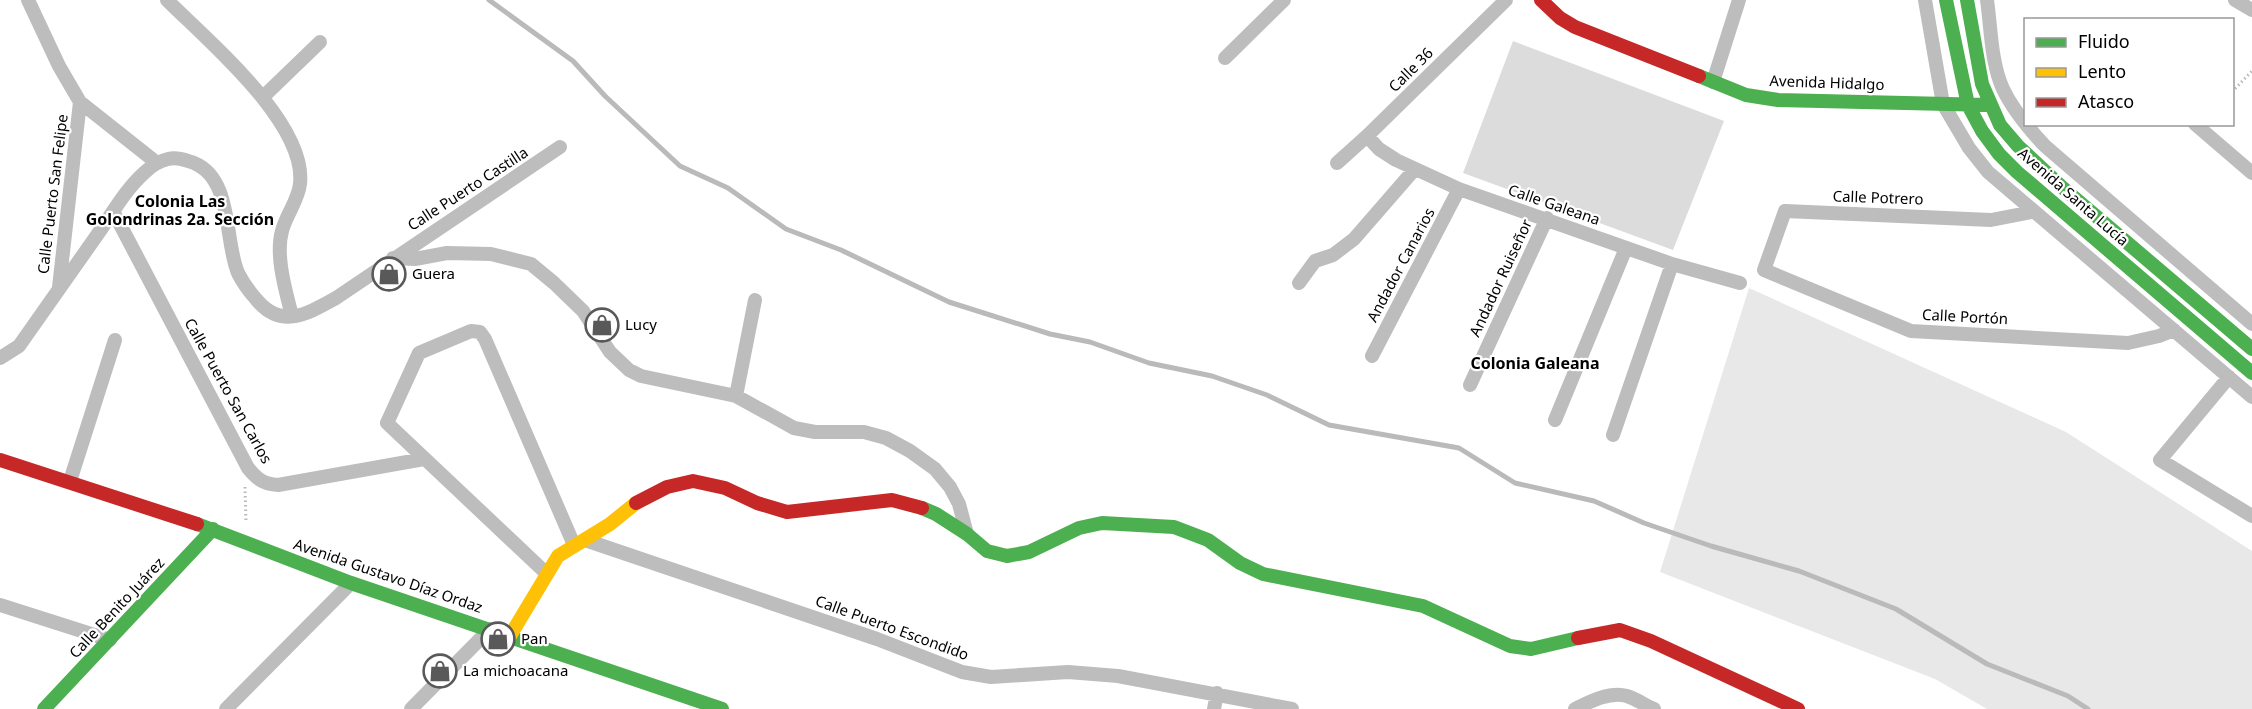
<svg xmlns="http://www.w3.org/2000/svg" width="2252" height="709" font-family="'Noto Sans',sans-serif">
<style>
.green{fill:#e8e8e8}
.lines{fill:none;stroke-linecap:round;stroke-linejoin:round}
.stream{stroke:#bababa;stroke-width:5}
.building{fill:#dcdcdc}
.path{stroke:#b8b8b8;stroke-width:3;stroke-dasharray:1.5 3;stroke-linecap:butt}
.street{stroke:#bdbdbd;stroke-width:14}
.fast{stroke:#4caf50;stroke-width:14}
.slow{stroke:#ffc107;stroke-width:14}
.jam{stroke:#c62828;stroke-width:14}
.labels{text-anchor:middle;stroke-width:4.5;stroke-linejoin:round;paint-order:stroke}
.street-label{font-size:15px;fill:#000;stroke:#fff}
.poi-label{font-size:15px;fill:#000;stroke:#fff;text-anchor:start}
.neighbourhood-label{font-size:16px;font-weight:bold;fill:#000;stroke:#fff}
</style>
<rect width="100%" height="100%" fill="#fff"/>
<path class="green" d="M1749,288L2066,432L2252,551V709H1987L1935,679L1660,572Z"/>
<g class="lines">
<path class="stream" d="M489,0L573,61L605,96L680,166L728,188L786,229L841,250L949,302L1050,334L1090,342L1149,363L1212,376L1267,395L1329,425L1459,448L1515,483L1594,501L1644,523L1711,546L1799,571L1896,609L1987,664L2068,696L2088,709"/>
</g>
<path class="building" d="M1513,41L1724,121L1673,250L1463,173Z"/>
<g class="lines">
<path class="path" d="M2232,92L2252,71
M245,487L246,522"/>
<path class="street" d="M28,0L59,66L80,102L157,163
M167,0C207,40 307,123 300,184C298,201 286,215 282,231C275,256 286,292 292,316
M1925,0L1943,104L1969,148L1988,172L2252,397
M1987,0C1991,28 1991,63 2003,89C2013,110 2029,129 2045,146L2252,324
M2235,0L2252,10
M1225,58L1284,0
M1713,82L1739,0
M263,97L320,42
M2195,124L2252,173
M1367,136L1379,149L1396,160L1459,189L1672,264L1740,283
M1337,163L1367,136L1506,0
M113,211L248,468C257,479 263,484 278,485L424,459
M2032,212L1991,220L1785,211L1764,270L1911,331L2128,343L2159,336L2174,330
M393,258L415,259L447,253L491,254L531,264L554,283L583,311L610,352L629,370L641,376L736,396L794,428L815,432H864L886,438L910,451L935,469L950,487L959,504L967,534
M1299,283L1315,261L1333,255L1354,239L1414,170
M59,287L80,102
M1372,356L1459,189
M0,358L19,346C44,310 70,274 95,238C111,216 124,191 144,173C151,166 159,161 168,159C177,157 185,160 194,163C233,179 224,240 238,273C243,283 249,291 256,299C281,330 307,314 336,298L560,147
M2229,377L2160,460L2252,516
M1470,385L1547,218
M736,396L755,300
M1555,420L1626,248
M1613,435L1672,264
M70,481L115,340
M585,540L877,639L962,672L991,677L1068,672L1118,676L1292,709
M547,574L387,423L419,353L471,331L480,332L485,339L574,545
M0,605L110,640
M226,709L351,583
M411,709L490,629
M1214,709L1217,693
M1575,709C1589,702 1610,691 1627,696C1636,699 1645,705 1654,709"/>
<path class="fast" d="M1946,0L1968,105L1982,131L1999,154L2017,172L2252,373
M1967,0L1982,84L2000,125L2018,146L2063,188L2252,349
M1699,76L1746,95L1778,100L1990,105
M922,508L936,514L967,534L987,551L1007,556L1029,552L1079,528L1102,523L1174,527L1208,540L1240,563L1263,574L1423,606L1510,646L1531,649L1578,638
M197,524L351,583L722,709
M44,709L213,529"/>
<path class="slow" d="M510,636L558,556L610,524L636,503"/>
<path class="jam" d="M1541,0L1560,18L1575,27L1699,76
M0,460L197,524
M636,503L667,487L693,481L725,488L757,503L787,512L892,500L922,508
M1578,638L1620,630L1651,641L1798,709"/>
</g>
<defs>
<symbol id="shop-ring" viewBox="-11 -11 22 22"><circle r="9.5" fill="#fff" stroke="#595959" stroke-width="1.5"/><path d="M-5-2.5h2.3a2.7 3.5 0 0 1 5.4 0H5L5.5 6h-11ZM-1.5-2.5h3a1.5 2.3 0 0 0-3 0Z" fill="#595959"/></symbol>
</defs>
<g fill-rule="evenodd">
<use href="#shop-ring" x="370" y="255" width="38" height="38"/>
<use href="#shop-ring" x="583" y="306" width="38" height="38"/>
<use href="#shop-ring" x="479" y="620" width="38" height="38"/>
<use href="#shop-ring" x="421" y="652" width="38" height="38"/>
</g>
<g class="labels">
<g class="street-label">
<text transform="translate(1411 70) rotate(-45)" y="5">Calle 36</text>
<text transform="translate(1827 83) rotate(2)" y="5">Avenida Hidalgo</text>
<text transform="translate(468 189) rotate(-33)" y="5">Calle Puerto Castilla</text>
<text transform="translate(53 194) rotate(-83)" y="5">Calle Puerto San Felipe</text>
<text transform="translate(2073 197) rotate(41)" y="5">Avenida Santa Lucía</text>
<text transform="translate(1878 198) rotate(2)" y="5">Calle Potrero</text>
<text transform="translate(1554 205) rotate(19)" y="5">Calle Galeana</text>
<text transform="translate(1401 265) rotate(-62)" y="5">Andador Canarios</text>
<text transform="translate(1501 278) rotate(-65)" y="5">Andador Ruiseñor</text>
<text transform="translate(1965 317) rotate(3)" y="5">Calle Portón</text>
<text transform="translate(228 391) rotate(61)" y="5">Calle Puerto San Carlos</text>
<text transform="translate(388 576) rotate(19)" y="5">Avenida Gustavo Díaz Ordaz</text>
<text transform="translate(117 608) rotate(-47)" y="5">Calle Benito Juárez</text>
<text transform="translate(892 628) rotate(20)" y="5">Calle Puerto Escondido</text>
</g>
<g class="poi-label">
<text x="412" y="279">Guera</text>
<text x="625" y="330">Lucy</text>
<text x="521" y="644">Pan</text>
<text x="463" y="676">La michoacana</text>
</g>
<g class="neighbourhood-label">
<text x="180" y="207">Colonia Las<tspan x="180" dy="18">Golondrinas 2a. Sección</tspan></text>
<text x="1535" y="369">Colonia Galeana</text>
</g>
</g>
<rect x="2024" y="18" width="210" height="108" fill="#ffffff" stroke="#999999" stroke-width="1.5"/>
<rect x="2036" y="38" width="30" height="9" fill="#4caf50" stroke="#999999" stroke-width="1.5"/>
<text x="2078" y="48" font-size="18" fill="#000000">Fluido</text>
<rect x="2036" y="68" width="30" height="9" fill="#ffc107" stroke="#999999" stroke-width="1.5"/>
<text x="2078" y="78" font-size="18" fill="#000000">Lento</text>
<rect x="2036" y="98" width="30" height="9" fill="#c62828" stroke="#999999" stroke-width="1.5"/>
<text x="2078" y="108" font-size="18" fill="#000000">Atasco</text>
</svg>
